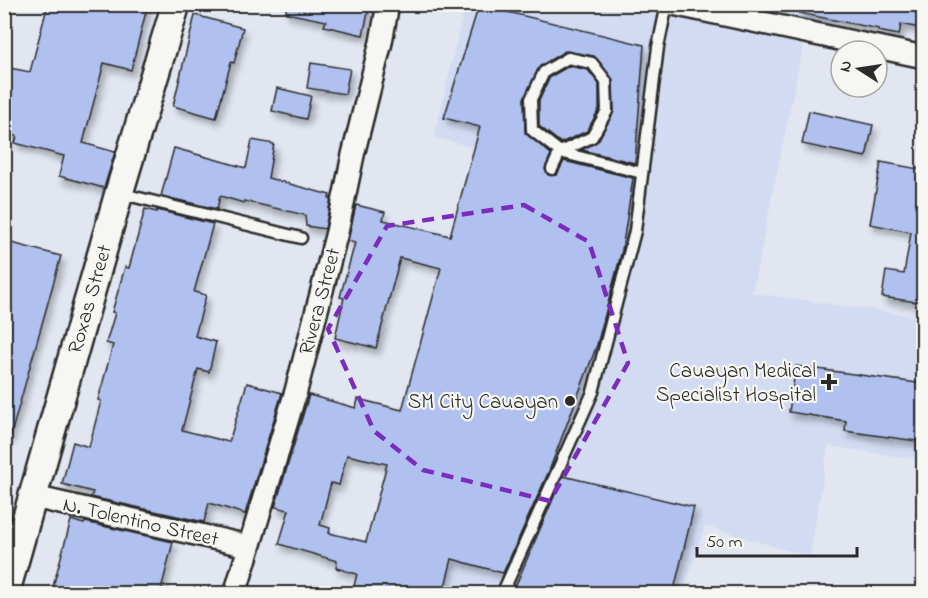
<svg xmlns="http://www.w3.org/2000/svg" width="928" height="598" font-family="'Indie Flower',sans-serif">
<style>
.built{fill:#d2dbf1}
.building{fill:#b0c1f0;stroke:#2b2b2b;stroke-width:1.5;fill-rule:evenodd;filter:url(#shadow)}
.lines{fill:none;stroke-linecap:round;stroke-linejoin:round}
.service-casing{stroke:#2b2b2b;stroke-width:15}
.minor-casing{stroke:#2b2b2b;stroke-width:26}
.tertiary-casing{stroke:#2b2b2b;stroke-width:32}
.service{stroke:#f6f6f2;stroke-width:10}
.minor{stroke:#f6f6f2;stroke-width:21}
.tertiary{stroke:#f6f6f2;stroke-width:27}
.marked{fill:none;stroke:#7b2cbf;stroke-width:4.5;stroke-dasharray:12 8;stroke-linejoin:round}
.poi-dot{fill:#2b2b2b;stroke:#f6f6f2;stroke-width:2}
.labels{text-anchor:middle;stroke-width:4.5;stroke-linejoin:round;paint-order:stroke}
.street-label{font-size:21px;fill:#2b2b2b;stroke:#f6f6f2}
.poi-label{font-size:21px;fill:#2b2b2b;stroke:#f6f6f2;text-anchor:end}
</style>
<defs>
<filter id="shadow"><feDropShadow dx="3.5" dy="6" stdDeviation="3" flood-color="#0004"/></filter>
</defs>
<rect width="100%" height="100%" fill="#e1e6f1"/>
<filter id="ink" filterUnits="userSpaceOnUse"><feTurbulence type="fractalNoise" baseFrequency=".0167" numOctaves="2"/><feDisplacementMap in="SourceGraphic" scale="12" xChannelSelector="R" yChannelSelector="G"/><feConvolveMatrix kernelMatrix="1 2 1 2 8 2 1 2 1" color-interpolation-filters="sRGB"/></filter>
<g filter="url(#ink)">
<path class="built" d="M465,5H623L804,41L752,293L923,317V460L828,446L810,557L705,526L683,593L357,594L480,149L434,137Z
M744,5H837L834,26Z"/>
<path class="building" d="M48,4H148L131,70L104,63L83,143L115,152L104,188L59,176L64,156L15,143L17,136L4,134V67L30,72Z
M286,4H370L363,35L324,26L326,21L286,13Z
M799,4H924V29L901,24L899,35L878,31L879,29L799,13Z
M479,5L644,45L635,163L582,150L598,141L614,111L613,80L594,56L565,51L540,66L524,99L525,133L551,154L545,169L548,175H557L564,161L633,178L622,250L597,345L549,471L503,573L452,559L443,594H352L357,574L336,568L337,561L279,544L289,510L275,507L309,395L356,408L358,399L402,410L441,268L400,258L376,348L335,338L344,298L340,297L355,243L348,241L356,205L385,212L383,220L450,236L480,127L444,118ZM347,455L387,464L366,542L329,533L330,528L320,525L331,483L339,485Z
M195,15L243,28L234,63L231,62L216,118L173,106Z
M311,63L350,69L345,94L307,88Z
M569,66L588,70L599,84V109L587,131L561,143L539,126V101L550,77Z
M277,88L311,96L306,119L272,111Z
M809,111L873,125L866,157L802,144Z
M252,140L274,144L268,178L330,195L329,198H331L325,229L306,226L305,215L244,201V203L220,196L217,209L161,196L174,148L246,168Z
M881,162L924,170V303L882,297L886,271L904,274L911,232L870,224Z
M145,209L157,212V210L213,224L194,292L206,295L195,336L216,342L209,372L198,369L182,430L229,442L247,383L282,393L245,514L209,503L204,522L91,497L93,492L62,484L73,442L89,447L101,401L98,400L113,345L106,343L115,313L112,312L125,267L129,268Z
M8,242L61,256L10,438L4,437V253Z
M796,366L924,384V442L845,431L846,421L789,412Z
M563,476L694,507L673,594H512Z
M71,520L84,524L85,522L173,542L160,594H51Z"/>
<g class="lines">
<defs>
<path id="service" d="M552,169L560,152L592,137L607,111L606,81L592,63L568,58L544,72L531,99L532,130L560,152L642,173
M119,193L301,238
M502,594L593,392L635,231L658,47L667,4"/>
<path id="minor" d="M673,4L924,57
M34,497L248,546
M235,594L296,391L337,232L353,155L381,42L388,4"/>
<path id="tertiary" d="M5,594L119,193L176,4"/>
</defs>
<use href="#service" class="service-casing"/>
<use href="#minor" class="minor-casing"/>
<use href="#tertiary" class="tertiary-casing"/>
<use href="#service" class="service"/>
<use href="#minor" class="minor"/>
<use href="#tertiary" class="tertiary"/>
</g>
</g>
<path class="marked" d="M524,205L589,242L628,363L550,501L423,470L374,431L328,329L387,226Z"/>
<g class="poi-dot">
<path d="M826 373h6v6h6v6h-6v6h-6v-6h-6v-6h6z"/>
<circle cx="570" cy="401" r="6"/>
</g>
<g class="labels">
<g class="street-label">
<text transform="translate(89 299) rotate(-74)" y="7">Roxas Street</text>
<text transform="translate(319 301) rotate(-75)" y="7">Rivera Street</text>
<text transform="translate(141 521) rotate(13)" y="7">N. Tolentino Street</text>
</g>
<g class="poi-label">
<text x="816" y="377">Cauayan Medical<tspan x="816" dy="24">Specialist Hospital</tspan></text>
<text x="558" y="408">SM City Cauayan</text>
</g>
</g>
<rect width="928" height="598" fill="none" stroke="#f6f6f2" stroke-width="24"/>
<rect x="12" y="12" width="904" height="574" fill="none" stroke="#2b2b2b" stroke-width="2" filter="url(#ink)"/>
<g transform="translate(859 69) rotate(282)"><circle r="28" fill="#f6f6f2" stroke="#a5a5a2" stroke-width="1.5"/>
<path d="M0-4.5L10 22L0 15L-10 22Z" fill="#2b2b2b"/>
<text y="-9" font-size="16" font-weight="bold" text-anchor="middle" fill="#2b2b2b">N</text>
</g>
<path d="M697 547v9h160v-9" fill="none" stroke="#2b2b2b" stroke-width="3"/>
<text x="706" y="547" font-size="18" fill="#2b2b2b" stroke="#f6f6f2" stroke-width="4.5" paint-order="stroke">50 m</text>
</svg>
